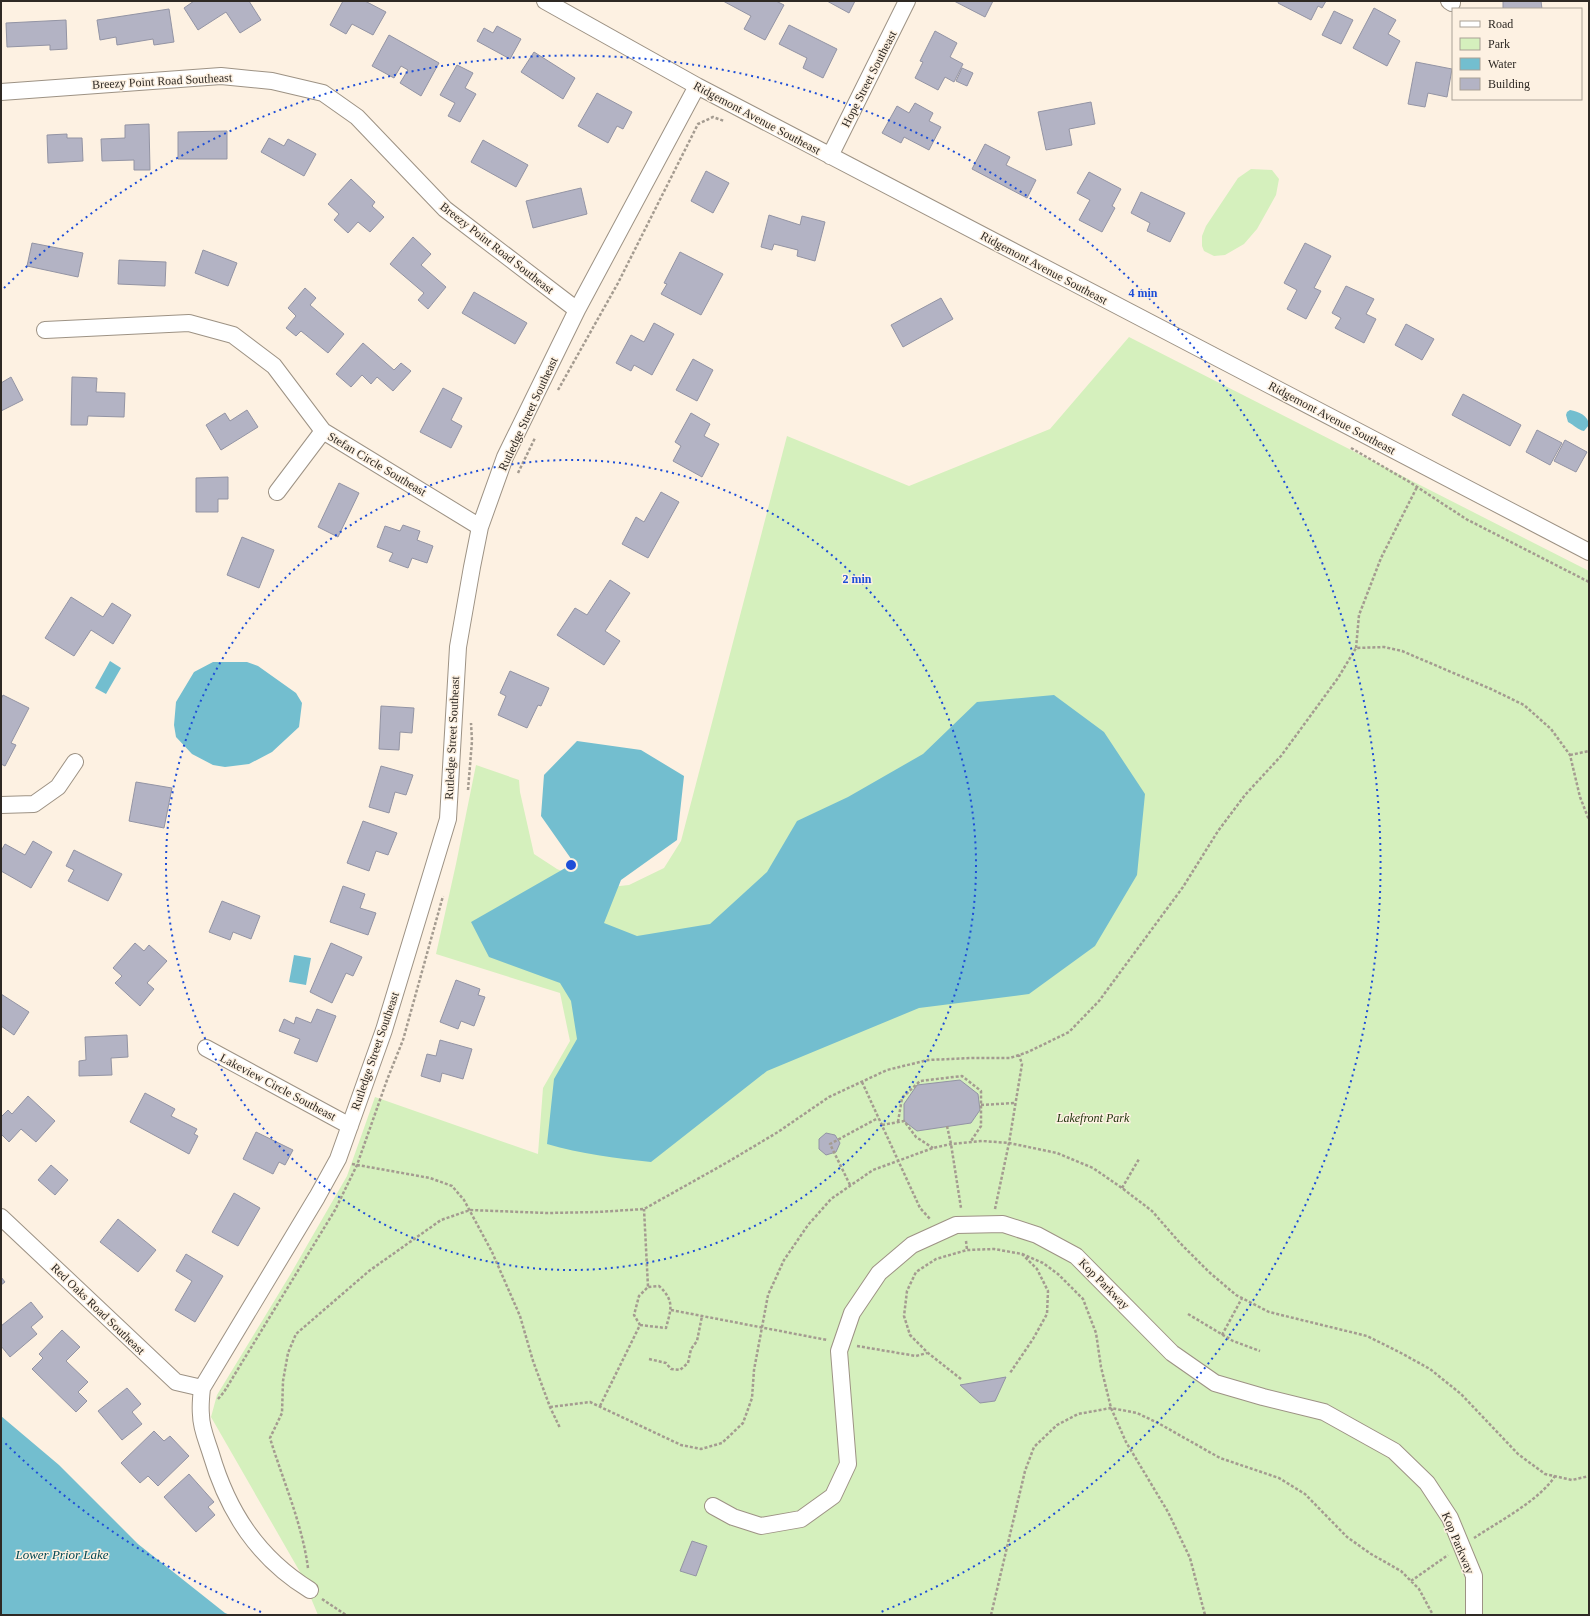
<svg xmlns="http://www.w3.org/2000/svg" width="1590" height="1616" font-family="'Times New Roman',serif">
<style>
.green{fill:#d5f0bd}
.water{fill:#73becf}
.building{fill:#b3b3c4;stroke:#9394a4}
.lines{fill:none;stroke-linecap:round;stroke-linejoin:round}
.street-casing{stroke:#9d9284;stroke-width:18}
.path{stroke:#a49b90;stroke-width:2.5;stroke-dasharray:3 2;stroke-linecap:butt}
.street{stroke:#fff;stroke-width:16}
.ring{fill:none;stroke:#1d4ed8;stroke-width:2;stroke-dasharray:2 4}
.labels{text-anchor:middle;stroke-width:3;stroke-linejoin:round;paint-order:stroke}
.street-label{font-size:12px;fill:#2e2924;stroke:#fdf1e2}
.park-label{font-size:12px;font-style:italic;fill:#22340e;stroke:#fdf1e2}
.water-label{font-size:13px;font-style:italic;fill:#004753;stroke:#fdf1e2}
.centre{fill:#1d4ed8;stroke:#fdf1e2;stroke-width:2}
.ring-label{font-size:12px;text-anchor:middle;font-weight:bold;fill:#1d4ed8;stroke:#fdf1e2;stroke-width:3;stroke-linejoin:round;paint-order:stroke}
</style>
<rect width="100%" height="100%" fill="#fdf1e2"/>
<path class="green" d="M1251,169L1272,170L1279,179L1276,195L1257,229L1244,244L1225,255L1214,256L1204,251L1202,246V236L1206,226L1238,178Z
M1129,337L1589,571V1615H318L300,1572L211,1417L217,1395L290,1275L347,1176L375,1097L538,1154L543,1088L570,1041L560,993L436,954L456,864L476,765L519,780L520,792L534,854L557,869L601,888L629,885L664,868L681,841L787,436L909,486L1050,429Z"/>
<path class="water" d="M1570,410C1579,412 1588,415 1589,425L1584,431C1578,430 1574,425 1568,422L1566,415L1567,412Z
M110,661L121,668L106,694L95,688Z
M213,662H247L258,666L296,693L302,703L299,727L272,752L249,764L225,767L213,765L192,754L176,737L174,725L176,702L194,672Z
M1054,695L1104,732L1145,794L1137,875L1095,946L1029,994L919,1008L767,1071L651,1162C615,1158 581,1154 547,1144L554,1079L577,1039L571,1001L560,983L489,957L471,922L574,863L541,816L544,775L577,741L641,750L684,776L677,840L621,880L604,923L637,936L710,924L767,872L797,821L848,797L923,754L977,702Z
M294,955L311,958L306,985L289,982Z
M1,1416L59,1465L138,1544L225,1613L230,1615H1Z"/>
<path class="building" d="M194,1H249L261,20L240,33L226,12L198,30L184,8Z
M343,1H365L386,12L373,35L352,24L346,34L330,25Z
M723,1H776L784,5L765,40L744,29L751,16Z
M827,1H855L849,13Z
M954,1H993L985,17Z
M1279,1H1326L1322,8L1318,6L1311,20L1278,3Z
M1503,1H1541L1542,9H1503Z
M1374,8L1396,20L1388,34L1400,41L1387,66L1353,48Z
M169,9L174,42L154,45L153,39L117,45L116,37L100,40L97,20Z
M1334,11L1353,20L1341,44L1322,35Z
M66,20L67,49L50,50V45L7,47L6,23Z
M789,25L837,49L823,78L803,68L807,58L779,44Z
M497,26L521,39L510,59L477,41L484,28L493,33Z
M935,31L957,43L950,57L963,64L954,82L945,77L938,90L915,78L923,62L920,61Z
M389,35L439,63L421,96L400,83L408,70L401,66L394,78L372,66Z
M534,52L575,78L563,99L521,72Z
M1416,62L1452,69L1447,97L1428,93L1425,107L1408,104Z
M457,65L473,73L465,88L476,94L460,122L448,116L455,103L440,95Z
M962,68L973,73L967,86L956,81Z
M597,93L632,112L623,129L617,126L608,143L578,126Z
M1091,102L1095,124L1069,129L1072,145L1046,150L1038,112Z
M915,103L933,113L929,121L941,127L929,150L904,137L901,143L882,133L897,106L909,113Z
M149,124L150,170H134V160L102,161L101,139L125,138V125Z
M227,131V159H178V132Z
M67,134V138H82L83,161L48,163L47,135Z
M269,138L284,146L288,139L316,154L304,176L261,152Z
M483,140L528,165L516,187L471,162Z
M985,144L1010,157L1006,165L1036,180L1027,198L972,169Z
M706,171L729,183L713,213L691,201Z
M1089,172L1121,189L1112,206L1115,208L1102,232L1079,220L1090,200L1077,193Z
M351,179L375,202L372,206L384,217L370,232L358,222L348,233L334,220L339,214L328,204Z
M581,188L587,214L533,228L526,201Z
M1141,192L1185,213L1170,242L1147,231L1150,223L1131,213Z
M769,215L800,225L802,216L825,222L815,261L797,256L798,250L774,244L772,250L761,247Z
M413,237L431,254L421,265L446,287L428,309L418,300L424,293L390,264Z
M32,243L83,253L78,277L27,266Z
M1305,243L1331,256L1314,288L1321,291L1306,319L1287,309L1297,290L1284,283Z
M203,250L237,263L228,286L195,273Z
M680,252L723,274L701,315L661,294L667,284L664,283Z
M119,260L166,262L165,286L118,284Z
M1346,286L1374,299L1366,314L1376,319L1364,343L1335,328L1341,318L1332,313Z
M305,288L316,298L310,305L344,334L328,353L301,331L296,336L286,328L296,316L288,308Z
M474,292L527,323L515,344L462,313Z
M941,298L953,319L903,347L891,325Z
M654,323L674,334L652,375L634,365L631,371L616,363L631,335L644,342Z
M1406,324L1434,339L1422,360L1395,345Z
M363,343L394,370L401,363L411,371L393,391L377,377L371,384L362,375L351,387L336,374Z
M693,359L713,370L697,401L676,390Z
M11,377L23,400L1,411V383Z
M72,377L97,378L96,392L125,393L124,417L88,416L87,425H71Z
M443,388L462,398L451,420L462,426L451,448L420,432Z
M1463,394L1521,425L1510,446L1452,415Z
M247,410L258,427L221,450L206,425L225,413L230,421Z
M691,413L710,424L704,436L719,444L702,477L673,461L681,446L675,442Z
M1537,430L1562,443L1550,465L1526,452Z
M1565,440L1587,452L1576,472L1554,461Z
M228,477V499H218V512H196V478Z
M339,483L359,493L338,537L318,527Z
M661,492L679,502L648,558L622,544L636,517L644,522Z
M403,525L420,531L417,540L433,546L427,563L412,558L408,568L389,561L393,553L377,547L385,526L400,531Z
M242,537L274,550L259,588L227,575Z
M610,580L630,593L605,631L620,641L604,665L557,635L575,608L587,615Z
M71,597L103,617L112,603L131,615L113,644L91,630L74,656L45,638Z
M510,671L549,688L541,706L538,705L527,728L498,715L506,696L500,693Z
M3,695L29,708L11,743L16,745L5,766L1,764V699Z
M381,706L414,708L412,733L400,732L399,750L379,749Z
M381,766L413,775L406,795L395,792L389,813L369,807Z
M136,782L172,788L164,828L129,821Z
M363,821L397,833L388,855L376,851L369,871L347,863Z
M33,841L52,852L31,888L1,871V851L5,844L25,855Z
M74,850L122,874L108,901L68,881L74,870L66,866Z
M343,886L365,894L360,908L376,913L368,935L330,922Z
M222,901L260,916L251,939L233,932L230,940L209,932Z
M135,943L144,951L149,945L167,961L147,983L154,989L140,1006L115,983L122,976L113,968Z
M331,943L362,957L353,976L346,973L332,1003L310,992Z
M456,980L480,989L478,995L485,997L474,1026L461,1021L458,1029L440,1022Z
M1,994L29,1012L14,1035L1,1026Z
M317,1009L336,1016L317,1062L294,1053L300,1039L279,1031L284,1019L294,1024L296,1017L311,1023Z
M127,1035L128,1057L111,1058L112,1075L79,1076V1061L86,1060L85,1037Z
M440,1040L472,1049L463,1079L442,1073L440,1082L421,1076L427,1054L436,1056Z
M960,1080L978,1094L980,1110L971,1123L917,1131L904,1121V1104L917,1085Z
M145,1093L175,1109L171,1116L197,1129L194,1134L198,1136L189,1154L130,1122Z
M28,1096L55,1121L36,1142L21,1129L9,1142L1,1134V1117L8,1110L12,1114Z
M256,1132L293,1150L285,1165L279,1162L273,1174L243,1159Z
M826,1133L835,1135L840,1143L836,1152L826,1155L819,1149V1139Z
M51,1165L68,1180L55,1195L38,1180Z
M234,1193L260,1208L238,1246L212,1232Z
M118,1219L156,1250L138,1272L100,1242Z
M186,1254L223,1276L195,1322L175,1310L192,1281L176,1271Z
M1,1277L5,1282L1,1285Z
M31,1302L43,1317L31,1327L37,1334L10,1357L1,1346V1326Z
M62,1330L80,1347L66,1361L88,1382L78,1392L87,1401L76,1412L32,1369L43,1358L39,1354Z
M1006,1377L995,1401L980,1403L960,1385Z
M127,1388L141,1404L132,1412L142,1424L122,1440L98,1411Z
M154,1431L164,1441L170,1436L189,1456L158,1486L148,1476L140,1483L121,1463Z
M189,1474L214,1502L208,1507L215,1515L196,1532L164,1497Z
M692,1541L707,1546L696,1576L680,1571Z"/>
<g class="lines">
<defs>
<path id="street" d="M545,1L697,86L1589,552
M1449,1L1452,3
M1,92L221,76L272,81L323,93L357,117L445,209L577,310
M830,156L907,1
M45,330L189,323L233,335L274,366L323,431L480,527
M277,492L323,431
M1,805L34,804L58,787L75,762
M206,1048L350,1126
M1,1217L176,1382L202,1388
M202,1388L317,1197L338,1159L384,1030L448,819L458,647L472,567L480,527L505,457L577,310L697,86
M202,1388C201,1397 200,1406 201,1415C201,1428 207,1441 211,1454C228,1512 258,1558 310,1590
M713,1506L733,1517L761,1526L801,1519L833,1496L848,1464L839,1351L852,1313L879,1273L912,1245L956,1225L1003,1224L1037,1235L1076,1256L1172,1353L1215,1383L1263,1397L1324,1412L1394,1451L1427,1483L1450,1518L1474,1576V1615"/>
</defs>
<use href="#street" class="street-casing"/>
<path class="path" d="M558,390L618,283L698,124L713,117L724,121
M1351,448L1408,481L1466,519L1589,582
M518,473L535,438
M1356,648L1359,615L1381,558L1417,487
M1570,755L1589,751
M468,790L472,741L471,723
M862,1082L920,1208L931,1220
M981,1105L1015,1103
M898,1122L902,1098L920,1081L962,1076L981,1091V1126L971,1141
M882,1125L904,1121L916,1137L933,1148
M947,1126L951,1144L961,1208
M352,1164L430,1178L452,1186L464,1200L492,1252L520,1316L533,1361L550,1407L560,1428
M850,1185L830,1144L878,1118
M1122,1188L1139,1159
M995,1209L1009,1143L1022,1064L1019,1055
M966,1241L967,1250
M1022,1254L1043,1263L1058,1274L1083,1299L1096,1333L1101,1367L1111,1408L1126,1442L1168,1512L1190,1558L1205,1615
M671,1310L827,1340
M1188,1314L1233,1341L1260,1351
M640,1325L666,1328C671,1309 675,1301 659,1286L648,1287
M1222,1335L1242,1298
M857,1346L916,1356L927,1353
M649,1359L666,1363L671,1369L680,1370L688,1363L691,1349L697,1341L702,1316
M961,1379L928,1353L910,1335L904,1316L907,1291L916,1272L936,1259L967,1250L994,1249L1022,1254L1037,1269L1048,1291L1047,1314L1033,1339L1010,1373
M218,1399L224,1392L335,1210L357,1165L387,1080L403,1040L443,896
M600,1406L640,1325L634,1315L639,1296L648,1287L644,1209
M550,1407L590,1402L681,1445L701,1449L722,1443L743,1423L752,1398L754,1370L768,1295L784,1260L808,1225L831,1199L873,1170L933,1148L951,1144L982,1141L1009,1143L1057,1153L1093,1168L1122,1188L1152,1211L1180,1243L1209,1272L1236,1295L1269,1312L1367,1336L1401,1353L1430,1369L1461,1394L1518,1454L1545,1474L1572,1480L1589,1476
M1474,1538C1498,1522 1540,1500 1555,1476
M308,1568C302,1523 283,1481 270,1438L282,1413L283,1381L288,1353L296,1334L369,1271L441,1220L470,1210L547,1213L598,1212L644,1209L726,1163L778,1132L829,1097L887,1070L928,1060L972,1058H1010L1028,1052L1069,1032L1099,1001L1183,887L1218,831L1245,795L1281,756L1338,678L1356,648L1384,647L1402,651L1491,689L1524,705L1551,729L1570,755L1580,797L1589,820
M1411,1581L1448,1555
M322,1599L346,1615
M991,1615L1025,1471L1034,1447L1057,1425L1078,1414L1111,1408L1137,1413L1158,1423L1220,1458L1279,1478L1305,1494L1347,1537L1371,1554L1401,1571L1419,1589L1433,1615"/>
<use href="#street" class="street"/>
</g>
<g class="ring">
<circle cx="571" cy="865" r="405"/>
<path d="M261 1612A809 809 0 0 1 4 1442M4 288A809 809 0 1 1 881 1612"/>
</g>
<g class="labels">
<g class="street-label">
<text transform="translate(869 79) rotate(-63)" y="4">Hope Street Southeast</text>
<text transform="translate(162 81) rotate(-3)" y="4">Breezy Point Road Southeast</text>
<text transform="translate(757 118) rotate(28)" y="4">Ridgemont Avenue Southeast</text>
<text transform="translate(497 248) rotate(38)" y="4">Breezy Point Road Southeast</text>
<text transform="translate(1044 268) rotate(28)" y="4">Ridgemont Avenue Southeast</text>
<text transform="translate(528 414) rotate(-65)" y="4">Rutledge Street Southeast</text>
<text transform="translate(1332 418) rotate(28)" y="4">Ridgemont Avenue Southeast</text>
<text transform="translate(377 464) rotate(31)" y="4">Stefan Circle Southeast</text>
<text transform="translate(452 738) rotate(-87)" y="4">Rutledge Street Southeast</text>
<text transform="translate(375 1051) rotate(-71)" y="4">Rutledge Street Southeast</text>
<text transform="translate(278 1087) rotate(28)" y="4">Lakeview Circle Southeast</text>
<text transform="translate(1104 1284) rotate(45)" y="4">Kop Parkway</text>
<text transform="translate(98 1309) rotate(44)" y="4">Red Oaks Road Southeast</text>
<text transform="translate(1458 1543) rotate(67)" y="4">Kop Parkway</text>
</g>
<g class="park-label">
<text x="1093" y="1122">Lakefront Park</text>
</g>
<g class="water-label">
<text x="62" y="1559">Lower Prior Lake</text>
</g>
</g>
<circle cx="571" cy="865" r="6" class="centre"/>
<g class="ring-label">
<text x="1143" y="297">4 min</text>
<text x="857" y="583">2 min</text>
</g>
<rect width="1590" height="1616" fill="none" stroke="#2e2924" stroke-width="4"/>
<rect x="1452" y="8" width="130" height="92" fill="#fdf1e2" stroke="#aaa196"/>
<rect x="1460" y="21" width="20" height="6" fill="#ffffff" stroke="#aaa196"/>
<text x="1488" y="28" font-size="12" fill="#2e2924">Road</text>
<rect x="1460" y="38" width="20" height="12" fill="#d5f0bd" stroke="#aaa196"/>
<text x="1488" y="48" font-size="12" fill="#2e2924">Park</text>
<rect x="1460" y="58" width="20" height="12" fill="#73becf" stroke="#aaa196"/>
<text x="1488" y="68" font-size="12" fill="#2e2924">Water</text>
<rect x="1460" y="78" width="20" height="12" fill="#b3b3c4" stroke="#aaa196"/>
<text x="1488" y="88" font-size="12" fill="#2e2924">Building</text>
</svg>
